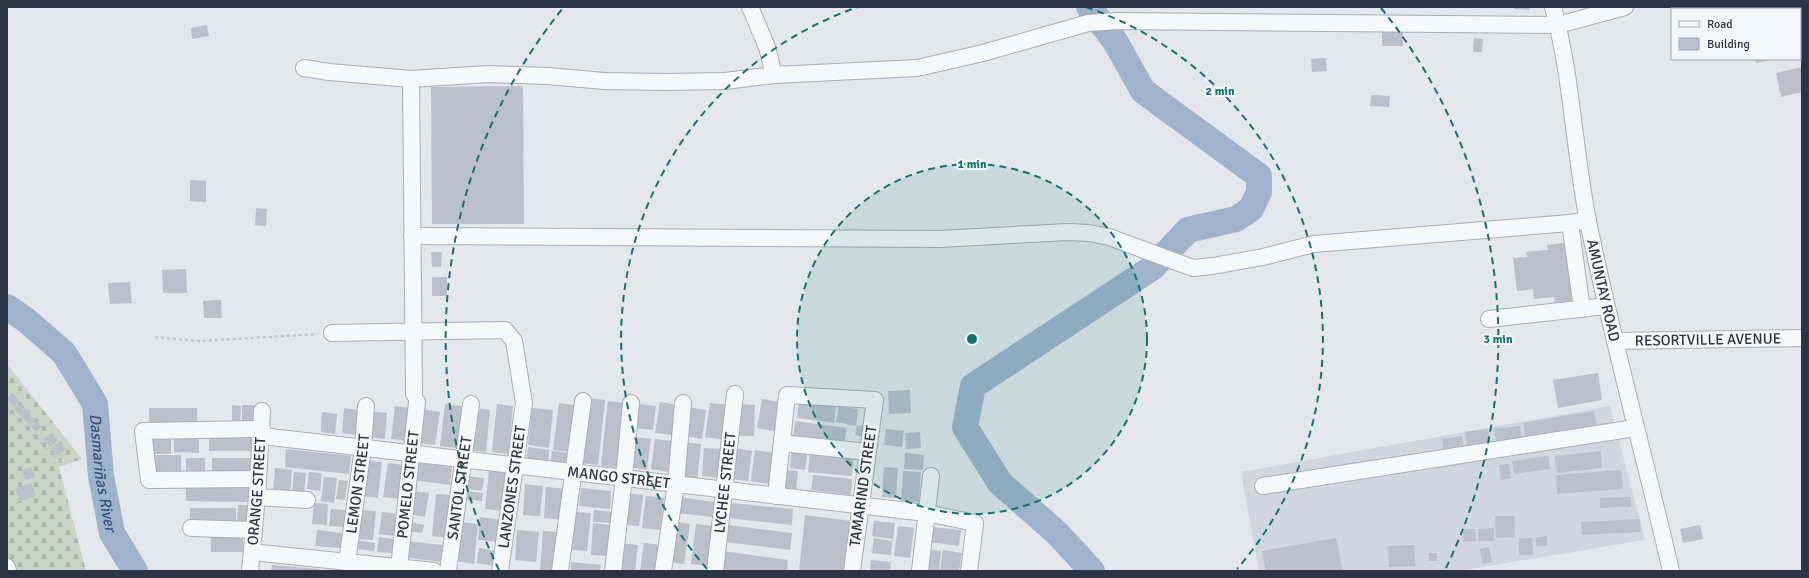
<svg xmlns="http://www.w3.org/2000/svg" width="1809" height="578" font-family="Signika,sans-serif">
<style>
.built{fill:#d2d6de}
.cemetery{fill:url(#cemetery-stones)}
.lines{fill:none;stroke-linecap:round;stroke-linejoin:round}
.river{stroke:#9fb4cc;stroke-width:26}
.building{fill:#bbc0ca}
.minor-casing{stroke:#a9aeb7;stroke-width:18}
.path{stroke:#c2c5cb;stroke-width:2.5;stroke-dasharray:3 3;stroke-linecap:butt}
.minor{stroke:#f7f8fa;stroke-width:16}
.ring{fill:none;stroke:#0f766e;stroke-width:2;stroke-dasharray:7 5}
.labels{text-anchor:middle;stroke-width:4;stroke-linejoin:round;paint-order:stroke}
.street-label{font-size:15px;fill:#2b3445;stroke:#f4f6f9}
.water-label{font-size:16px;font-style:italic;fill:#34527a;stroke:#f4f6f9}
.centre{fill:#0f766e;stroke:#f4f6f9;stroke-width:2}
.ring-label{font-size:12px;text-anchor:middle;font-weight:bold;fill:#0f766e;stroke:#f4f6f9;stroke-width:4;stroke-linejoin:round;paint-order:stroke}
</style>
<defs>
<pattern id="cemetery-stones" width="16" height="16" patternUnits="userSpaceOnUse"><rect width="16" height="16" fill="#c9d6c5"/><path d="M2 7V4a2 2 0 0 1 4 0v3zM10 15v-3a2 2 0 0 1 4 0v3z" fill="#adb8ab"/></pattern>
</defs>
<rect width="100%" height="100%" fill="#e4e7ec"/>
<path class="built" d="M1610,406L1645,540L1459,571H1259L1241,472Z"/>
<path class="cemetery" d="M7,364L82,459L59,467L86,571H7Z"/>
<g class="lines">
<g class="river">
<path d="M1089,7L1115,41L1143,91L1259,176V192L1251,209L1236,219L1188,230L1152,268L973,386L965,427L1000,483L1057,533L1092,571"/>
<path id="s1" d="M7,307L26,320L64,353L95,404L101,476L112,533L135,571"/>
</g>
</g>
<path class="building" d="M1514,7H1530V10L1514,9Z
M1736,7H1755L1756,9H1737Z
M1774,7H1791V9H1774Z
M207,25L209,36L192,39L191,28Z
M1382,31H1403V46H1382Z
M1474,38L1483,39L1482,52H1473Z
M1326,58L1327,71L1312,72L1311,59Z
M1755,59H1770V60L1756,63Z
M1802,67V92L1781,97L1776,73Z
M523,86L524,224H432L431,87Z
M1371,95L1390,96L1389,107L1370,106Z
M190,180L206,181V202L190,201Z
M256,208L267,209L266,226L255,225Z
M1570,242L1577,303L1555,306L1554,297L1534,299L1533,289L1517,291L1513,258L1527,257L1526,252L1548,250L1547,245Z
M431,252H442L441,267H432Z
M186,269L187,293H163L162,270Z
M432,277H447V296H432Z
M130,282L132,303L110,304L108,283Z
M221,300L222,318H204L203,301Z
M1598,373L1602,400L1558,408L1553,380Z
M910,390L911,413L889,414L888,391Z
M13,393L20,401L14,407L7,399Z
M588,398L605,400L598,465L581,463Z
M762,399L779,402L774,431L757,428Z
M608,401L625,403L618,468L601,466Z
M799,401L836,405L834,423L797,418Z
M660,402L677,405L672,435L655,433Z
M21,403L36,420L30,425L14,409Z
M559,403L575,405L570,452L553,450Z
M710,403L730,405L725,440L705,437Z
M445,404L462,406L457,448L440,446Z
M497,404L513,406L508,454L492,452Z
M638,404L656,406L653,430L635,428Z
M739,404L755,405L754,436H738Z
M232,405L241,406L240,426L232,425Z
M242,405H257V423H242Z
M395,406L411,408L407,441L391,439Z
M839,406L858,409L856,426L836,422Z
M687,407L706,410L702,439L684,436Z
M149,408H197V424L149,423Z
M344,408L360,410L357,435L342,433Z
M474,408L490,410L486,452L470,450Z
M532,408L553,410L549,448L528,445Z
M423,409L440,412L435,445L418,443Z
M1594,411L1597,427L1526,439L1523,423Z
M322,412L337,414L335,434L321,432Z
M373,412L387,413L385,439L370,437Z
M37,421L42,427L36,432L31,426Z
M795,421L840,427L839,437L840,427L847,428L844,445L793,438Z
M857,425L866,427L864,437L855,435Z
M1520,426L1522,444L1497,447L1494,429Z
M886,429L904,431L902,447L884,445Z
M1488,429L1491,449L1468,452L1465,432Z
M920,432L921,448L906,449L905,433Z
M51,433L58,440L50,447L43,440Z
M209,433L253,434V451H209Z
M147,436H171V454H147Z
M1462,436L1464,453L1444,455L1442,439Z
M174,437H199V453L174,452Z
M634,437L651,439L647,470L630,467Z
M655,439L672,441L668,472L651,469Z
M59,442L66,449L58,456L51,448Z
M683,442L701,444L697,482L679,479Z
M528,447L549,450L548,464L526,461Z
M792,447L808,449L805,470L790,468Z
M704,448L721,449L719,478L702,476Z
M735,448L752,451L748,481L731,479Z
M286,449L351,456L349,474L285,467Z
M755,450L774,453L769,484L751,481Z
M552,451L572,453L570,468L550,466Z
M1601,451L1602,468L1557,473L1555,456Z
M810,452L854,456L852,476L808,472Z
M905,453L924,455L923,470L904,469Z
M155,455H181V479L155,478Z
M1548,456L1550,469L1514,474L1512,461Z
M186,458H205V475L186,474Z
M212,458H253L254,474L212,473Z
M366,461L382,462L378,498L362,496Z
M415,462L452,467L450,485L413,480Z
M388,463L404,465L400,499L383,497Z
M1509,464L1511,478L1501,480L1499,465Z
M31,467L35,477L25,480L22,470Z
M884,467L898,468L896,498L882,497Z
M275,468L292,470L290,494L273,492Z
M785,470L798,471L796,493L783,491Z
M1621,470L1623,489L1557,494L1556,475Z
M489,471L507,473L502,511L485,509Z
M903,471L921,472L919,502L901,501Z
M294,472L306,473L304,495L292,493Z
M309,472L322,473L320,491L307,489Z
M813,475L852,479L851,495L811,490Z
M466,476L484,478L482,491L465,489Z
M324,477L337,478L334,503L321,501Z
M339,480L348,481L345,500L336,499Z
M31,483L36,496L20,502L15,489Z
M525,484L543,486L540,516L523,515Z
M186,485L249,486V502L186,501Z
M546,487L567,489L564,520L544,518Z
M581,488L611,491L610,509L579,506Z
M460,490L483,493L482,501L459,499Z
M413,491L429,493L425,517L409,514Z
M627,493L643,495L639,526L623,525Z
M436,494L452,495L448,538L432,536Z
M646,496L664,498L660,530L642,528Z
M679,497L714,502L712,517L677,513Z
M1631,497V507L1600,508V498Z
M314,503L328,504L327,525L312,524Z
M731,503L793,509L792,525L729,518Z
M238,505H247V527L237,526Z
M190,508H236V526L190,525Z
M331,509L346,510L344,527L329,526Z
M359,510L376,511L373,540L357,539Z
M594,510L614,512L613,523L593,522Z
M382,512L398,514L395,536L379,534Z
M573,512L591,513L587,551L570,550Z
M805,515L851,521L845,571H799Z
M1495,516H1514L1515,537L1496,538Z
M480,517L502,520L499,542L478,540Z
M1640,519L1641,532L1582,535L1581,522Z
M874,521L895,523L893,539L872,536Z
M409,522L424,525L422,533L407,531Z
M460,522L478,524L474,564L455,561Z
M675,522L690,524L684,564L670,562Z
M593,523L611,525L609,556L591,555Z
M696,524L712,526L707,566L691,564Z
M727,525L792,533L790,550L725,542Z
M1700,525L1703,539L1683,543L1680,529Z
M898,526L914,528L910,558L894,556Z
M931,527L961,530L959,546L929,542Z
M1494,528V541H1479L1478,529Z
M1463,529H1475L1476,541L1463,542Z
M317,530L342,533L340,548L315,546Z
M517,530L539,532L536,562L515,560Z
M543,531L558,532L555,571H540Z
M211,534H243V552H211Z
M1547,536V546H1536V537Z
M379,537L394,539L393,553L377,552Z
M874,538L892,541L891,555L872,553Z
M1336,538L1343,571H1266L1262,551Z
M1519,538H1532L1533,555H1519Z
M357,540L375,543L374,551L356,549Z
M405,541L443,545L441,562L403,557Z
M620,543L638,545L635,571H617Z
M644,543L661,545L658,571H640Z
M1414,545L1415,566L1389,567L1388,546Z
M1489,547L1492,562L1483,564L1480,549Z
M479,548L496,551L494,566L477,563Z
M926,549L941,551L939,571H924Z
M943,550L962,553L959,571H940Z
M723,551L788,560L787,571H740L720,569Z
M1429,553H1437V561H1429Z
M871,560L891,562L890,571H870Z
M571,562L601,565L600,571H571Z
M272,565L319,569V571H271Z"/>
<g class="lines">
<defs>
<g id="minor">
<path d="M750,7L767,47L774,75"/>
<path id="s2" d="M1553,7C1572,77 1574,150 1588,221C1612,339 1644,454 1671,571"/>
<path d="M1796,7V9"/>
<path d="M1800,21L1802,28"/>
<path d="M304,68L329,72L411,79L488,74L548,76L604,81L666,82L725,81L774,75L917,68L983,53L1088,23L1117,21L1558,25L1625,7"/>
<path d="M411,79L414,394"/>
<path d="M1570,223L1582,309"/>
<path d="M412,236L940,239L1068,232L1089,233L1109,237L1193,268L1213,266L1263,257L1314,244L1570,223L1588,220"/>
<path d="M1489,319L1606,306"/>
<path d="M332,333L505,330L514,341L524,403L500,571"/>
<path id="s3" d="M1615,341L1802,338"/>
<path id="s4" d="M262,436L926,513L975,523L969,571"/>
<path d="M782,443L868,452"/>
<path d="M258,479L149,480L143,431L262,429"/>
<path d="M1263,486L1635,428"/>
<path d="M776,496L787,395L875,400L852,571"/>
<path d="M257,497L307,500"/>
<path d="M191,528L254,530"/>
<path d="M252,552L434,571"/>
<path id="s5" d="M347,562L363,448L366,406"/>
<path d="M7,567L8,571"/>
<path id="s6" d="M399,567L417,402"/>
<path id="s7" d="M250,571L257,497L262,411"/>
<path id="s8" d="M448,571L471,404"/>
<path d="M560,571L583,401"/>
<path d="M613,571L624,478L631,403"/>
<path d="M663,571L676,484L683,403"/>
<path id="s9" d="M715,571L735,394"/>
<path d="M920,571L931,476"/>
</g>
</defs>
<use href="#minor" class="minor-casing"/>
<path class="path" d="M155,337L200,341L317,334
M7,409L60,462"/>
<use href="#minor" class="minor"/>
</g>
<circle cx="972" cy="339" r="175" fill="#0f766e" fill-opacity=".12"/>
<g class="ring">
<circle cx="972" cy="339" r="175"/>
<path d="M707 569A351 351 0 0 1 858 7M1086 7A351 351 0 0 1 1237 569"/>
<path d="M499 570A526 526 0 0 1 563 8M1381 8A526 526 0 0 1 1445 570"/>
</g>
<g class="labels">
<g class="street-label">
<text dy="5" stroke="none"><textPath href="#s2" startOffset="288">AMUNTAY ROAD</textPath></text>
<text dy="5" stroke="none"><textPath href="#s3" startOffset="93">RESORTVILLE AVENUE</textPath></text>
<text dy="5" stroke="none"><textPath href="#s4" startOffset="359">MANGO STREET</textPath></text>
<text dy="5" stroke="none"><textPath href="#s9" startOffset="89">LYCHEE STREET</textPath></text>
<text dy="5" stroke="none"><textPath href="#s5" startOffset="79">LEMON STREET</textPath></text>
<text dy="5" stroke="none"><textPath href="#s6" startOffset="83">POMELO STREET</textPath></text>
<text transform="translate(863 486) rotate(-82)" y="5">TAMARIND STREET</text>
<text transform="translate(512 487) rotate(-82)" y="5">LANZONES STREET</text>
<text dy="5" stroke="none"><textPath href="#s8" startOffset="84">SANTOL STREET</textPath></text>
<text dy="5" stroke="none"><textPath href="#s7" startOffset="80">ORANGE STREET</textPath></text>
</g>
<g class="water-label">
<text dy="6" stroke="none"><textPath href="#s1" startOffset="202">Dasmariñas River</textPath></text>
</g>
</g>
<circle cx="972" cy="339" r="6" class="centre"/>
<g class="ring-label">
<text x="1220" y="95">2 min</text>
<text x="972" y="168">1 min</text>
<text x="1498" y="343">3 min</text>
</g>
<rect width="1809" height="578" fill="none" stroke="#2b3445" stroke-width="16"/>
<rect x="1671" y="8" width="130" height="52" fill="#f4f6f9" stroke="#a4a8b1"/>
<rect x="1679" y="21" width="20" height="6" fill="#f7f8fa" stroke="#a4a8b1"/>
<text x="1707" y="28" font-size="12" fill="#2b3445">Road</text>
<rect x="1679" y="38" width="20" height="12" fill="#bbc0ca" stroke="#a4a8b1"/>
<text x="1707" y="48" font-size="12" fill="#2b3445">Building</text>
</svg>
